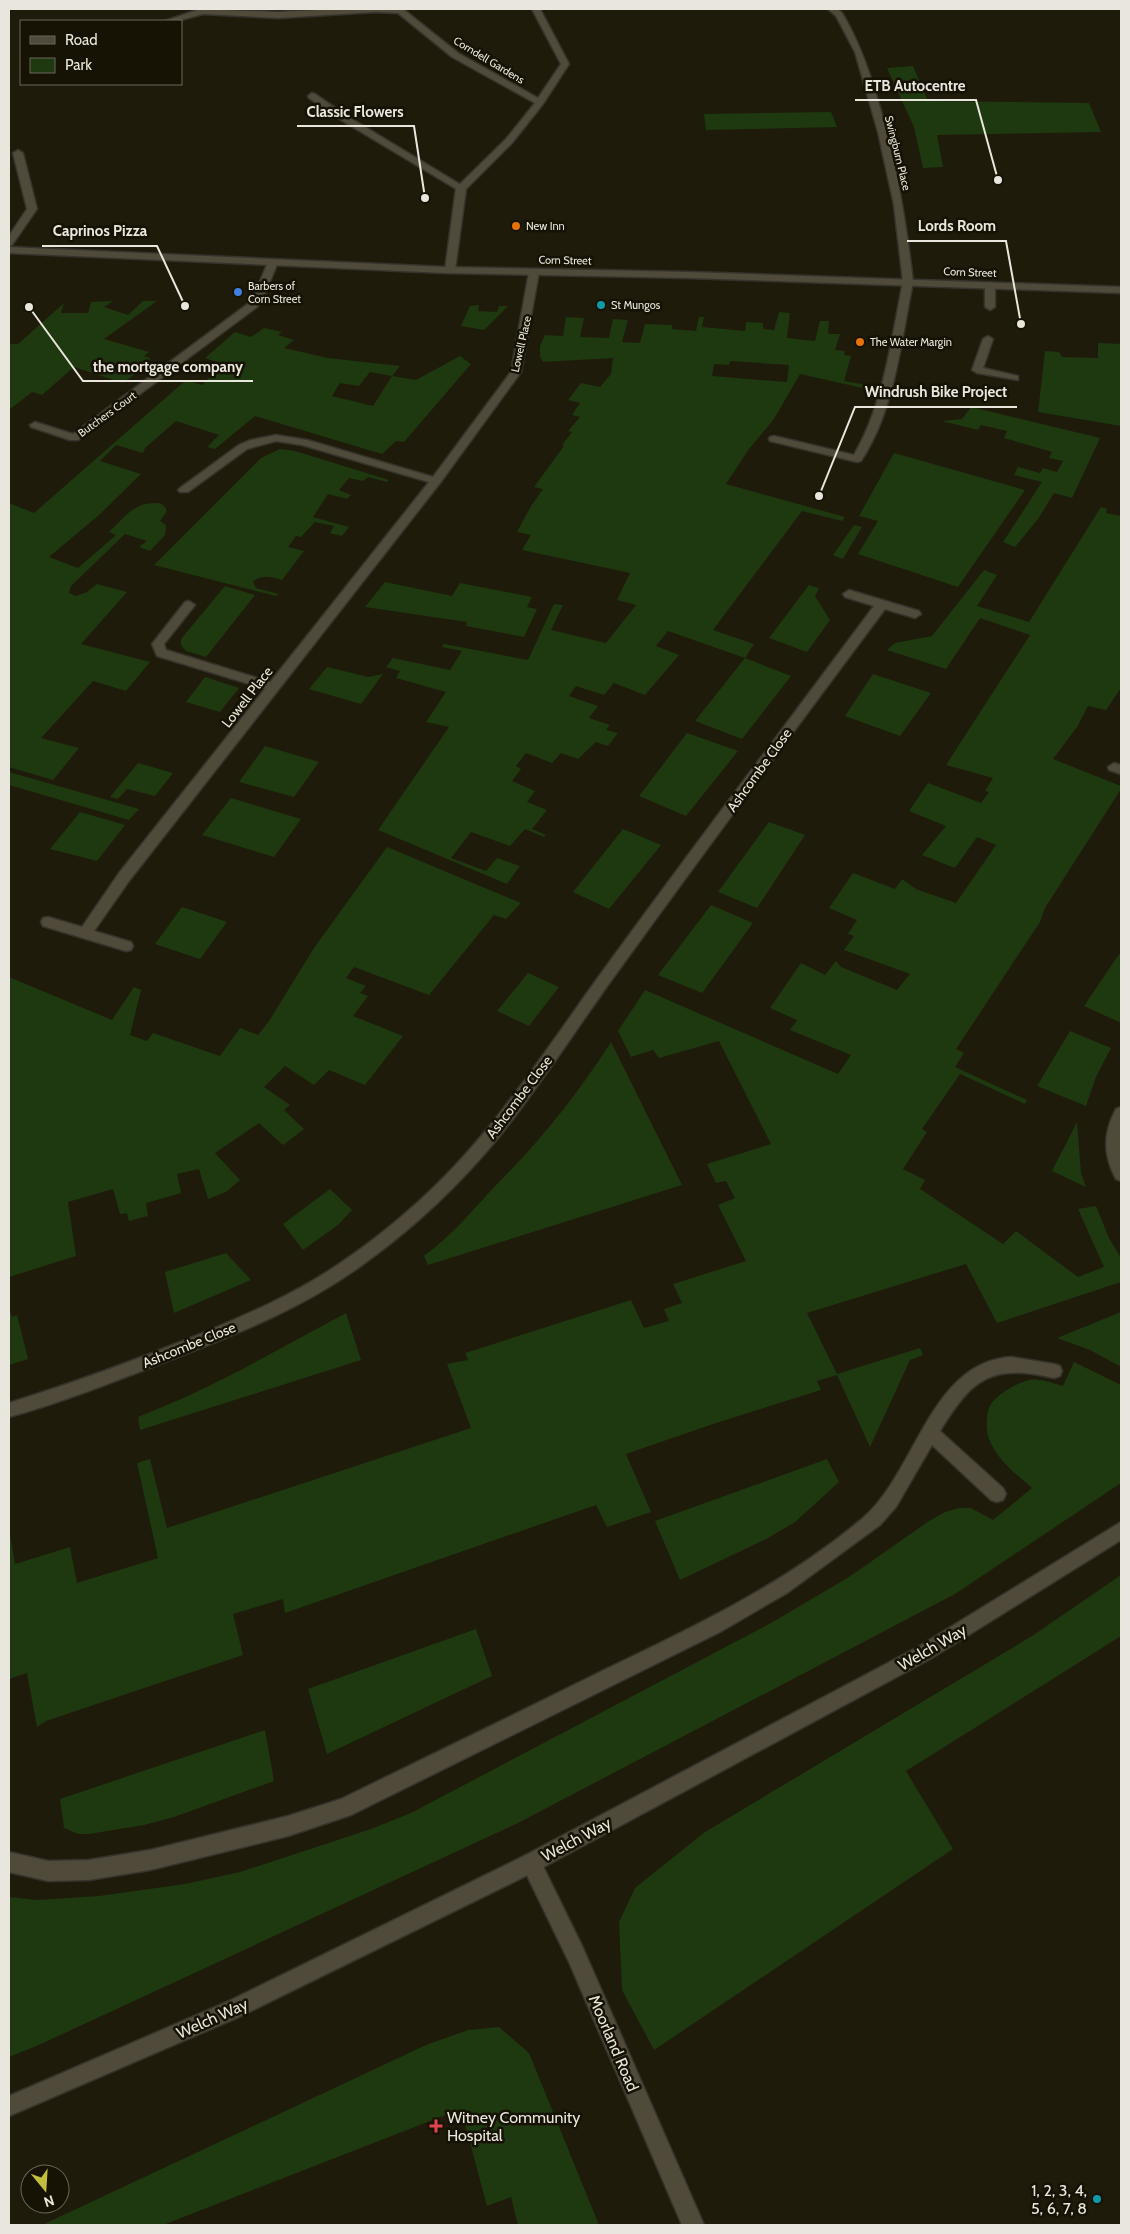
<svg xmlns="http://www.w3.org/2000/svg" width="1130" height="2234" font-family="Cabin,sans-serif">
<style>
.green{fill:#1e380f;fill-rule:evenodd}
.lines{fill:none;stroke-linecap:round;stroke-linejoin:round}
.service-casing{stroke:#36332c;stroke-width:3}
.minor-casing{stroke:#36332c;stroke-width:3}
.tertiary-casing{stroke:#36332c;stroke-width:3}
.service{fill:#4f4a39;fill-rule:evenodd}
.minor{fill:#4f4a39;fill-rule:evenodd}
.tertiary{fill:#4f4a39;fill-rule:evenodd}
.food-dot{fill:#e8710a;stroke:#161204;stroke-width:2}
.shop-dot{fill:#3f7fe0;stroke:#161204;stroke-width:2}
.culture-dot{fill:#0f9aa8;stroke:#161204;stroke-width:2}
.health-dot{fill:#e0444e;stroke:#161204;stroke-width:2}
.labels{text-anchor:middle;stroke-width:5;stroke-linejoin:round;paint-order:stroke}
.far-street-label{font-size:11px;fill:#e9e7dd;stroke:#161204}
.far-poi-label{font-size:11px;fill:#e9e7dd;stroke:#161204;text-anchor:start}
.street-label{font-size:14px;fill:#e9e7dd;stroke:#161204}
.near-street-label{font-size:16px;fill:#e9e7dd;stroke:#161204}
.near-poi-label{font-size:16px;fill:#e9e7dd;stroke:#161204;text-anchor:start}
.leader{fill:none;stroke:#e9e7dd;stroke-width:2}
.callout-dot{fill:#e9e7dd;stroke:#161204;stroke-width:2}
.callout-label{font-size:15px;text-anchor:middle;font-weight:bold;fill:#e9e7dd;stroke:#161204;stroke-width:5;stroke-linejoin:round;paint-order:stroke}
</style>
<rect width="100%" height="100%" fill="#1f1b0b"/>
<path class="green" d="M913,66L928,101L1089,103L1101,132L937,135L943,167L923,168L914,127L887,68Z
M831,112L837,127L706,130L704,114Z
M113,301L104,307L128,315L143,301H157L104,339L149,352L144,356L150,358L148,364L123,383L74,367L42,395L32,392L9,410V344H18L64,303L61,313H88L91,302Z
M479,305L478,311L497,312L499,306H508L484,330L461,326L470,306Z
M779,312L790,313L787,338L815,341L820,321H829L828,334H840L835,350L845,351L844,355L851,356L844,381L873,386L876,391L800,374L774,419L749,449L726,484L845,517L842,521L802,511L713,630L754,644L745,658L791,676L742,739L695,721L745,658L668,631L656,646L679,655L645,695L614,683L604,695L576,686L569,696L598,706L589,718L610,725L606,730L618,733L608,746L596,742L578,759L561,753L552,763L526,753L516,766L521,769L512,781L535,791L527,802L547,810L532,829L546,835L544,837L525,829L510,846L471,832L451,858L486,871L497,858L520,866L507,884L378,830L449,727L426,722L446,692L396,678L400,671L386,667L393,658L450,670L462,651L442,647L444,644L528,660L554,604L563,605L551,630L606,643L636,605L617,600L630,573L522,550L531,535L517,532L531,506L543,489L534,487L564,446L562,445L572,432L568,431L580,417L572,415L580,403L568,400L581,383L600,387L611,374L613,358L543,362L540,357V346L545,335L563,336L566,317L584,318L580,337L609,338L613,319L628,320L622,342L640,343L645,324L672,325V329L696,331L699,317H704L702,327L745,331L746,322L763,323V329L774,330ZM730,361L789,365L787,382L712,376L714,364L729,365Z
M264,328L282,332L278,335L294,340L284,348L328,358L400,366L392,376L416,380L460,356L471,364L404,442L396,441L382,454L255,416L215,449L207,447L219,435L176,421L145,448L143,453L116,445L100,461L141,474L99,515L49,557L78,568L116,535L109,532C124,518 133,503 155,503C161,503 165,505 167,511L160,521L166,525L165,535L150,551L139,547L147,541L125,534L71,586L69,593L76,596L87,592L97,584L127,592L81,644L150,662L126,691L93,681L41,738L79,748L53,780L9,767V503L34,513L186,380L202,385L223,364L205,358L235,332L251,337ZM370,372L392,376L373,406L332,396L340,383L359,386Z
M1098,343L1121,344V426L1038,412L1045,351L1059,352L1062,357L1098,358Z
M971,407L1100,438L1072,498L1054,493L1038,519L1015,547L1003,542L1042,482L1014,475L1018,467L1040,473L1043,468L1057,472L1063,461L1049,458L1052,452L1004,438L1007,431L981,425L978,430L942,421L962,419Z
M280,449L295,451L389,480L387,482L368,477L363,481L349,478L339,490L351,495L347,499L328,494L313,517L349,527L342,536L330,533L334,526L315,522L301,537L296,536L288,547L304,551L282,580C271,577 262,574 253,582L256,588L279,594L276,596L154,565L261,458Z
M894,453L1025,490L958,587L858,554L878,521L859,516Z
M1101,507L1107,509L1106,513L1121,516V688L1106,710L1088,706L1077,727L1053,759L1121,786V789L1045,908L1040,922L956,1049L964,1053L955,1067L1027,1100L1025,1104L960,1074L922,1129L927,1132L903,1169L925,1180L920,1189L1003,1244L1016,1231L1078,1277L1104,1267L1078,1209L1096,1206L1109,1238L1121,1258V1282L997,1323L966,1264L807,1313L837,1374L920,1348L923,1355L910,1360L870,1447L837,1375L817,1381L821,1390L713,1424L626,1454L651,1512L607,1527L596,1505L285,1613L283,1599L233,1614L243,1655L46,1721L37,1727L27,1673L9,1679V1528L15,1564L70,1547L77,1583L158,1558L137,1463L150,1459L167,1528L471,1428L447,1364L468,1360L465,1353L631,1300L644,1328L669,1321L664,1309L682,1303L673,1284L746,1261L718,1205L735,1198L726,1181L716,1183L707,1164L771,1144L719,1041L659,1058L653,1050L631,1057L618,1031L645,990L838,1074L851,1055L790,1030L797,1020L770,1008L801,963L825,975L836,961L841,967L897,990L910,974L844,950L854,936L848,934L857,920L829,908L853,873L895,889L902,879L916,889L956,903L996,845L977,837L955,868L922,855L946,826L909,811L928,783L981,803L989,792L985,791L993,778L946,765L1030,635L980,618L946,669L887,650L895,643L932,636L984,570L997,575L977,606L1029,622Z
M854,525L862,527L843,559L833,555Z
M385,582L452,596L460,583L532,597L527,607L537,609L524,637L466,626L467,622L365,607Z
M809,585L819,588L815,596L830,620L807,652L769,638Z
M225,586L255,595L206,657L186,651L181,645V639Z
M327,667L368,677L383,674L361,704L309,689Z
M873,674L931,693L900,736L845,716Z
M205,677L239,688L220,712L186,702Z
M687,733L738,751L686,816L639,796Z
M265,746L319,762L294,797L239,782Z
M138,763L173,773L155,796L127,789L118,799L110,797Z
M9,772L139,809L129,820L9,785Z
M231,798L301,819L274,857L202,835Z
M80,812L125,825L97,861L50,849Z
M769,822L805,835L757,908L718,892Z
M623,829L661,845L609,909L573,892Z
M387,847L521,903L506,919L494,915L429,995L354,967L346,978L366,986L360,993L368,996L353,1016L403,1036L365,1085L329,1070L314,1085L285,1066L264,1087L290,1105L284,1110L304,1129L283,1145L259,1123L215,1153L240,1180L226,1192L208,1199L199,1169L177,1174L181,1193L146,1203L148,1216L129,1221L127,1213L120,1214L113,1189L68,1202L76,1256L9,1277V977L112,1020L134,987L141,990L130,1035L147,1041L153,1033L220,1056L240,1028L258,1035L269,1021L314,948Z
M711,905L753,923L702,993L658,975Z
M182,907L227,922L200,959L155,944Z
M1119,954L1121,955V1023L1084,1006Z
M528,973L559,987L529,1026L497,1011Z
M1070,1031L1111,1048L1096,1077L1086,1106L1037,1086Z
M611,1042L682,1185L428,1265L424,1256C453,1235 475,1207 500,1181C542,1139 579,1092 611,1042Z
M1077,1122L1081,1173L1086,1187L1052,1171Z
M330,1189L352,1210L338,1225L303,1250L283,1224Z
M226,1253L251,1280L174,1313L165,1272Z
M9,1306L12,1317L17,1315L28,1359L9,1365Z
M1121,1312V1367L1090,1350L1057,1338Z
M346,1313L361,1360L140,1430L138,1417L186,1397L239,1371Z
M1074,1362L1121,1385V1483L955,1594L518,1823L41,2044L9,2057V1897L37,1900L99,1896L185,1884L240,1872L371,1829L411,1813L771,1623L849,1577L929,1521L945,1512L959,1508H971L993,1520L1032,1488C1015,1473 997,1460 989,1439C986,1432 986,1416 989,1408C993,1396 1016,1383 1029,1380C1040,1378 1052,1383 1063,1386Z
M827,1459L839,1482L795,1522L768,1538L680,1580L655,1521Z
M1121,1575V1636L906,1771L953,1849L654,2050L622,1990L619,1922L635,1888L705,1832L1032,1636Z
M476,1629L492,1676L327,1754L308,1689Z
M265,1730L274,1781L174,1817L144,1825L89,1834H78L64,1828L60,1799Z
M499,2027L529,2053L599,2225H518L511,2197L487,2206L461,2109L163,2225H42L426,2045L468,2030Z"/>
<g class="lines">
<defs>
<path id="service" d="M312,93L315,94L347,116L466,188L464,190H458L341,120L309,98L308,96Z
M18,150L23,153L37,209L12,245L9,246V236L27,209L13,153Z
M908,279L913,282C901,341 895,410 861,461L857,462L770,441L769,439L770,437L774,436L854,455C884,404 891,340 903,282Z
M990,282L995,285V307L990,310L985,307V285Z
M988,336L993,339L983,368L1018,376V380L977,373L972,370L983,339Z
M189,601L195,605L164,644L166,650L277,684L279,687L277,690H269L157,656L152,644L185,602Z"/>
<path id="minor" d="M200,9L278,12L338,9H403L458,53L538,98L561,64L532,9H540L569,64L543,104L512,143L466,189L455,270L450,273L445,270L456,188L506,139L535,103L452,57L398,13L375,12L278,18L203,14L177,21H165Z
M828,9H837L842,13C859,41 869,70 878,101C896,161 906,220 913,282L912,284H904L903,282L894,205L878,132L855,52L836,16Z
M273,259L278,262L263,299L257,307L78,440H70L31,427L30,425L35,422L73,434L249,303L253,298L268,262Z
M534,269L539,272L521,372L440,483L129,881L94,931L131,942L133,946L131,950L126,951L43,926L41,922L43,918L48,917L82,927L119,873L429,482L302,445L276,441L247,449L188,492H180L178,490L180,488L239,445L251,440L276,435L307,440L433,477L511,372L529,272Z
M849,590L919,611L921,614L915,618L885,609C796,728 708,847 621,967C580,1023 543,1082 499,1137C461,1183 417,1225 369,1260C307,1307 233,1336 160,1364C110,1383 60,1403 9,1417V1403C73,1383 136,1360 198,1335C246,1315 295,1294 339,1264C394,1227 445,1181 487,1129C532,1074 571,1014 613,957C699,839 787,723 874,606L845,597L843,594Z
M1114,763L1121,765V774L1109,770L1108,767Z
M1121,1107V1181L1116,1179C1103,1155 1103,1133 1116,1109Z
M1011,1357L1054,1364L1060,1366L1062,1371L1060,1376L1054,1378C992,1364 973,1377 940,1431L1003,1488L1006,1494L1003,1500L997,1502L991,1500L932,1445L896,1507L880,1525L787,1593L720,1632L351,1815L288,1836L150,1870L89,1880L48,1881L9,1872V1852L48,1861L89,1860L150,1850L288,1816L341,1799C427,1757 514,1715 600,1672C692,1628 785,1584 863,1518C916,1473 930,1362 1011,1357Z
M531,1853L538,1856L583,1948L704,2225H682L569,1962L521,1863L524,1856Z"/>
<path id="tertiary" d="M9,247L445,267L689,272L1121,287V293L689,278L445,273L9,253Z
M1121,1522V1540L930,1659L538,1870L241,2016L9,2116V2096L227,2002L524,1856L918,1647Z"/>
</defs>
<use href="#service" class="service-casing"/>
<use href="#minor" class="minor-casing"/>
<use href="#tertiary" class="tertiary-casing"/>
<use href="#service" class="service"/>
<use href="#minor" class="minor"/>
<use href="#tertiary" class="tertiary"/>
</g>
<g class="food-dot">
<circle cx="516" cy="226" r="5"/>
<circle cx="860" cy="342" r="5"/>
</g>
<circle class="shop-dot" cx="238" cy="292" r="5"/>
<g class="culture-dot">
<circle cx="601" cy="305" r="5"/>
<circle cx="1097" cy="2199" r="5"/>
</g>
<path class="health-dot" d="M433.5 2118.5h5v5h5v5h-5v5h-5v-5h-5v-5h5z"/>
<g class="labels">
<g class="far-street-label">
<text transform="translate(489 60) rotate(31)" y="4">Corndell Gardens</text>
<text transform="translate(898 153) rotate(76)" y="4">Swingburn Place</text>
<text transform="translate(565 260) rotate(1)" y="4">Corn Street</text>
<text transform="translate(970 272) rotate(2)" y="4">Corn Street</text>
<text transform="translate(521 344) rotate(-77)" y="4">Lowell Place</text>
<text transform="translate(107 414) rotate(-36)" y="4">Butchers Court</text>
</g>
<g class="far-poi-label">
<text x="526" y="230">New Inn</text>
<text x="248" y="290">Barbers of<tspan x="248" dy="13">Corn Street</tspan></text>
<text x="611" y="309">St Mungos</text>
<text x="870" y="346">The Water Margin</text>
</g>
<g class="street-label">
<text transform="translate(247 697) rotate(-52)" y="5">Lowell Place</text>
<text transform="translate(759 770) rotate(-54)" y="5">Ashcombe Close</text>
<text transform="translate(519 1097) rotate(-53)" y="5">Ashcombe Close</text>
<text transform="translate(189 1345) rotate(-22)" y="5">Ashcombe Close</text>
</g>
<g class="near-street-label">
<text transform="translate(932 1647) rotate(-30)" y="6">Welch Way</text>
<text transform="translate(576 1839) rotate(-28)" y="6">Welch Way</text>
<text transform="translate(212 2018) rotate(-24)" y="6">Welch Way</text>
<text transform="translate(614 2043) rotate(67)" y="6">Moorland Road</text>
</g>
<g class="near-poi-label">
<text x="447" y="2123">Witney Community<tspan x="447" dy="18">Hospital</tspan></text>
<text x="1087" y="2196" text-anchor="end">1, 2, 3, 4,<tspan x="1087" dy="18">5, 6, 7, 8</tspan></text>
</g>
</g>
<path class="leader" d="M998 180L976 100H855M425 198L414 126H297M1021 324L1006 241H907M185 306L157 246H42M29 307L83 381H253M819 496L855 407H1017"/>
<g class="callout-dot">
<circle cx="998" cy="180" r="5"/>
<circle cx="425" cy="198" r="5"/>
<circle cx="1021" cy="324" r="5"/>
<circle cx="185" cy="306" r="5"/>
<circle cx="29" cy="307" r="5"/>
<circle cx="819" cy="496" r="5"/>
</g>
<g class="callout-label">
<text x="915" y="91">ETB Autocentre</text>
<text x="355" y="117">Classic Flowers</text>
<text x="957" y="231">Lords Room</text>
<text x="100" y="236">Caprinos Pizza</text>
<text x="168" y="372">the mortgage company</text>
<text x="936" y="397">Windrush Bike Project</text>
</g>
<rect width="1130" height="2234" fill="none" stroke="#e9e7dd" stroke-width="20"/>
<rect x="20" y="20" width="162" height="65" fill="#161204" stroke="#6a675b"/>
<rect x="30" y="36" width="25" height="8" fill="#4f4a39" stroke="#6a675b"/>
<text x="65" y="45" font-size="15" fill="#e9e7dd">Road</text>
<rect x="30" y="58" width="25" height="15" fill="#1e380f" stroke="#6a675b"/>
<text x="65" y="70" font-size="15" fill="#e9e7dd">Park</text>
<g transform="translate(45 2189) rotate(162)"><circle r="24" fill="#161204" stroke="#6a675b"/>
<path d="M0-4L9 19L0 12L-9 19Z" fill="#c4bc3d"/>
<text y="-8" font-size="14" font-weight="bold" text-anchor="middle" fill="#e9e7dd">N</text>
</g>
</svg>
